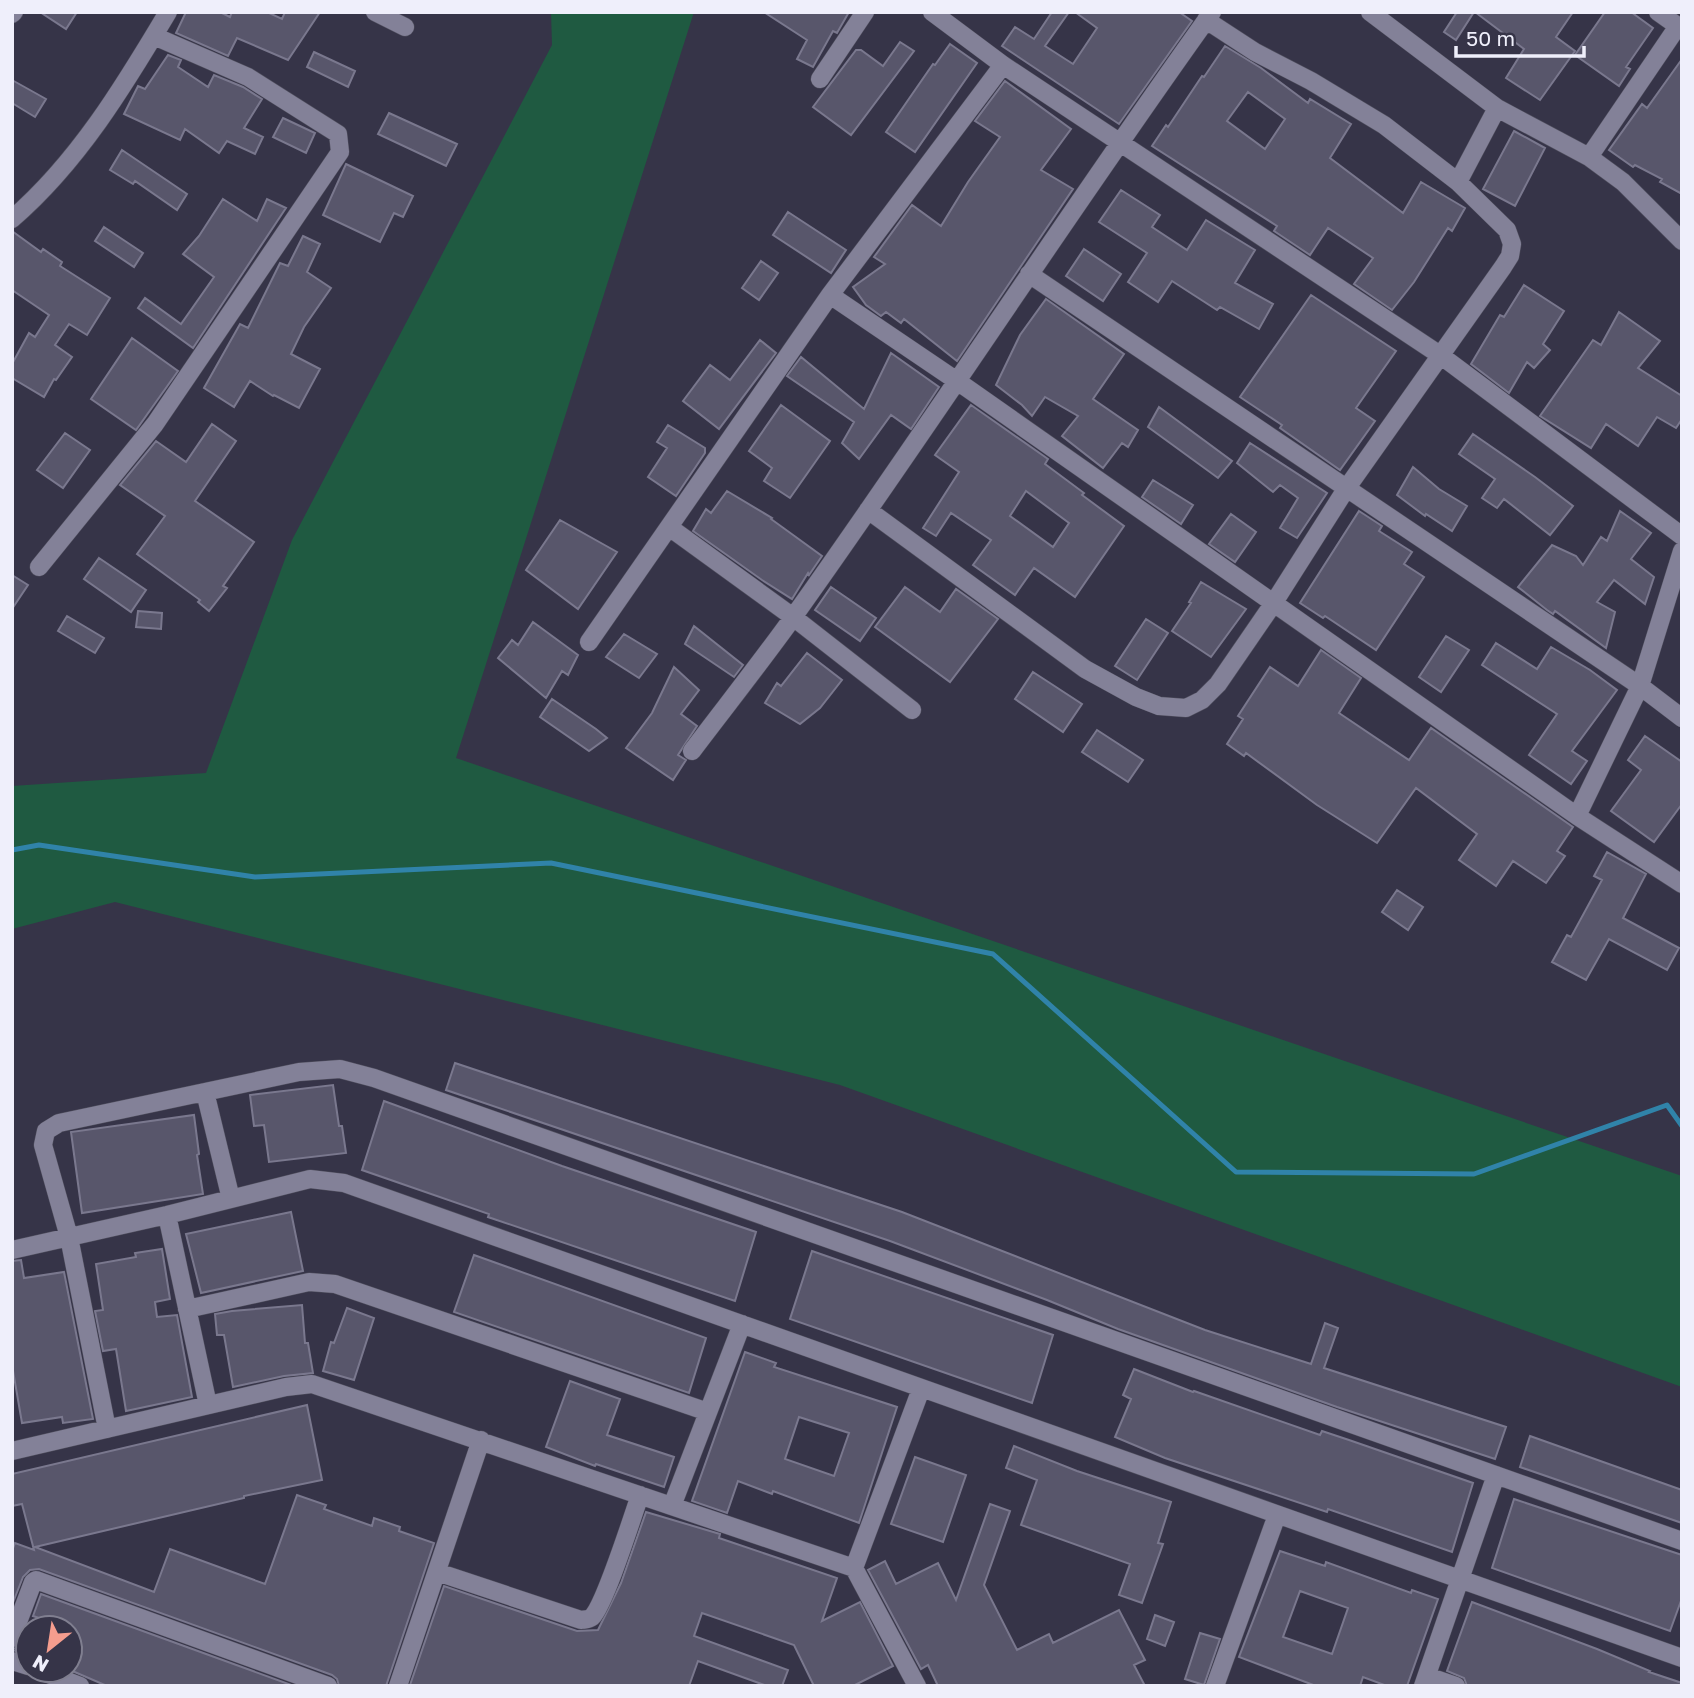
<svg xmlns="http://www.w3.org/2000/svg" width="1694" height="1698" font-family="'Golos Text',sans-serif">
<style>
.green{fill:#1f5a41}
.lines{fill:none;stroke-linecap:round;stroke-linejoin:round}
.stream{stroke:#3083a9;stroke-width:5}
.building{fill:#58566b;stroke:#7a788e;stroke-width:2;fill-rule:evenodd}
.minor-casing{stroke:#504f5e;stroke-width:19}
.minor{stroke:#838198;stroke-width:18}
</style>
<rect width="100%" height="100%" fill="#363448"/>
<path class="green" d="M551,12H694L456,758L1682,1176V1387L840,1085L115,902L12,929V786L206,773L292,540L552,45Z"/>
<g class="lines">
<path class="stream" d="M12,850L39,845L255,877L551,863L993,954L1236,1172L1474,1174L1667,1105L1682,1126"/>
</g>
<path class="building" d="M40,12H77L66,29Z
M186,12H220L230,17L232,12H267L282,19L285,12H320L288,60L237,38L228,56L176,33Z
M764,12H849L837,33L833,31L813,67L797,59L807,40Z
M1052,12H1069L1045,46L1073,64L1097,28L1075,12H1179L1192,21L1119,124L1002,46L1015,27L1034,39Z
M1457,12H1474L1456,40L1444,32Z
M1475,12H1573L1556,37L1575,51L1540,100L1506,78L1524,49Z
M1605,12H1631L1653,28L1626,67L1630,69L1619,86L1575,55Z
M900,42L914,51L851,135L813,107L856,50H861L883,66Z
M950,44L977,63L915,152L886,132L933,64L935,65Z
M1225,46L1261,68L1308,103L1310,99L1351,124L1330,158L1403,213L1421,182L1465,208L1452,231L1448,228L1414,282L1392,310L1354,284L1373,258L1328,228L1310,255L1274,231L1277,226L1152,146L1166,125L1168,127L1202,76L1204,77ZM1248,92L1285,119L1265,149L1227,121Z
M314,52L355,71L348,87L307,67Z
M168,55L181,60L178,67L208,87L214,75L243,87L262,99L244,128L263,137L255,154L227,141L219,153L185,129L180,140L124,114L138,86L145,89Z
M1682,59V194L1660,182L1662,179L1635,165L1633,167L1609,150L1642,104L1647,108Z
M12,80L46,99L35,117L12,103Z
M1005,81L1071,129L1041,170L1073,189L957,361L904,319L901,323L886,312L881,316L866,305L853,287L885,264L874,257L912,205L941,226L968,182L1000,137L975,121Z
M389,113L457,144L446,166L378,134Z
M283,118L315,133L306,153L273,137Z
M1514,131L1545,148L1515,206L1483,189Z
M122,150L187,194L177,210L135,181L133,184L110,170Z
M346,164L413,196L403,217L394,213L380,242L323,215Z
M1121,190L1160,215L1152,227L1187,250L1206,220L1255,250L1235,283L1273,304L1259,329L1220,307L1217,310L1172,281L1158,302L1128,282L1147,253L1099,222Z
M223,199L257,221L267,199L286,208L193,348L138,308L145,298L181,324L214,277L183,254L199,236Z
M788,212L846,250L831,273L773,235Z
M104,227L143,253L134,267L95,241Z
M12,231L41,252L43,249L62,262L60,266L110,298L87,335L69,324L55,345L72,357L56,380L54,379L44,397L12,378V364L29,333L35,337L49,315L12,290Z
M303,236L320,244L307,272L331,288L304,327L291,354L320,369L299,408L274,395L273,396L250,381L234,407L204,388L240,324L248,328L280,263L288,266Z
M1084,249L1121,274L1103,301L1066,276Z
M761,261L778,273L759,300L742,288Z
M1524,285L1564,311L1543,344L1550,350L1534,368L1527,362L1509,393L1471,364L1500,315L1504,317Z
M1311,295L1396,351L1356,408L1375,421L1340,470L1280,428L1282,425L1240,397Z
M1046,299L1124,354L1093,399L1138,430L1128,447L1122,443L1103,468L1062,436L1078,416L1045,397L1032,416L1022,405L996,385L1020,335Z
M1619,312L1660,341L1638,368L1682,396V419L1676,428L1657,417L1638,446L1606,424L1591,448L1540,416L1593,340L1601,345Z
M132,338L178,371L136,430L91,399Z
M760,340L776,353L719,429L683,401L710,365L730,380Z
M891,353L939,387L911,429L891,415L859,459L842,443L854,422L787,376L801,357L864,409Z
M781,405L830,441L790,498L764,481L772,468L749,451Z
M971,405L1048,459L1045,464L1084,493L1082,495L1124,526L1075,597L1034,568L1015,595L973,565L991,540L951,513L936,536L923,528L959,472L935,455ZM1026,491L1069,523L1053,547L1010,516Z
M1159,407L1232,461L1218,478L1148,427Z
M212,424L236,441L195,501L254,542L223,586L227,588L209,611L198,602L200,600L137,554L165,516L120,485L156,441L186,462Z
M668,425L705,448V453L676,496L648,477L667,448L657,442Z
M65,433L90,450L63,488L37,470Z
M1473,434L1535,477L1573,506L1550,535L1504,499L1497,508L1482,498L1495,479L1459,454Z
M1250,443L1327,493L1297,538L1280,528L1298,498L1280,485L1273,492L1237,463Z
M1413,467L1439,489L1467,506L1452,531L1426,514L1425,516L1397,495Z
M1153,480L1193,505L1181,524L1142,497Z
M727,491L772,518L771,519L822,556L809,575L808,573L792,599L762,580L693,531L706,509L711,513Z
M1359,511L1382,526L1379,531L1412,552L1404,564L1424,577L1376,650L1325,616L1323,618L1300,603Z
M1620,511L1651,533L1631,559L1654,577L1645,604L1614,580L1597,602L1615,612L1606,648L1555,611L1553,614L1547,610L1518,587L1552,545L1576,556L1583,565L1601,537L1607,541Z
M1231,514L1256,532L1235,562L1209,544Z
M560,520L617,552L578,609L526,570Z
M99,558L146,590L131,612L84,579Z
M12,575L28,585L12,609Z
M1201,582L1246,609L1211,657L1172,631L1191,603L1189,602Z
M831,587L876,618L860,641L815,610Z
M905,587L940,612L956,589L998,619L950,682L875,627Z
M138,611L162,613L161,629L136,627Z
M67,616L104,638L95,653L58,631Z
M1146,619L1168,633L1137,680L1115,666Z
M533,622L578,655L568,675L562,671L546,698L498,658L512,640L518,645Z
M694,626L743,665L734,677L685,644Z
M624,634L657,654L639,678L606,657Z
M1446,636L1469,650L1441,692L1419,677Z
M1496,643L1537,669L1551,647L1590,670L1617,690L1572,751L1587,761L1571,784L1529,755L1557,714L1482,665Z
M1321,650L1361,678L1339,713L1409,760L1431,728L1573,827L1557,851L1565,856L1546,883L1513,861L1496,886L1459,860L1477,834L1416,788L1377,843L1317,805L1246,753L1244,756L1227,744L1243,719L1238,716L1270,667L1298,686Z
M807,653L842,680L820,708L800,724L765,703L777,683L781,686Z
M674,667L699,690L681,714L697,726L678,755L686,760L673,780L626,748L652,713Z
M1033,672L1082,704L1063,732L1015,699Z
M552,699L596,729L607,738L589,751L540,717Z
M1097,730L1143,760L1128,782L1082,752Z
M1645,736L1682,762V804L1654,842L1611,811L1641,770L1628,760Z
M1607,852L1646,874L1623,918L1679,948L1667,970L1609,939L1586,980L1552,962L1567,935L1571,937L1602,880L1594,876Z
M1397,890L1423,907L1408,930L1382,912Z
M455,1063L902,1212L1205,1330L1311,1364L1325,1323L1338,1328L1324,1368L1506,1427L1495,1459L1337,1407L1118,1329L1047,1300L890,1241L446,1090Z
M333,1085L339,1126H342L346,1153L269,1162L264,1125L254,1126L250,1095Z
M384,1101L562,1166L756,1232L735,1301L488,1217L489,1214L362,1170Z
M194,1115L199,1154L197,1155L203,1194L82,1213L71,1132Z
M291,1212L303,1271L201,1293L186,1234Z
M162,1249L170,1299L155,1302L157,1317L177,1315L192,1397L126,1411L116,1349L103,1351L95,1311L103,1310L96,1264L136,1257L135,1253Z
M812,1251L1053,1335L1032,1403L790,1319Z
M474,1255L706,1338L689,1393L454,1312Z
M21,1260L24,1278L64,1272L93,1419L63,1423L62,1417L22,1423L12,1365V1261Z
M302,1305L305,1343H308L313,1373L284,1376L233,1387L224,1335H217L215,1314L232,1311Z
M347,1308L374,1318L354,1380L323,1371L331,1342L334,1343Z
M745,1352L776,1363L774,1367L897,1407L859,1523L773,1491L772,1494L738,1481L727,1513L692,1501ZM799,1417L849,1433L834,1476L785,1459Z
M1134,1369L1193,1392L1194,1391L1320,1435L1322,1431L1349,1440L1473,1483L1452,1552L1328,1509L1327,1512L1165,1458L1115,1437L1131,1399L1123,1395Z
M570,1381L620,1399L607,1435L674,1457L664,1487L596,1464L595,1466L546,1447Z
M307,1405L322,1480L244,1496V1498L35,1547L154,1592L170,1549L265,1584L297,1495L326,1505L324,1509L372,1526L374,1518L400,1527L399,1531L434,1543L386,1686H339L337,1679L332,1675L39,1569L30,1570L23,1577L12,1605V1551L15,1543L34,1550L22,1504L12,1506V1474Z
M1530,1436L1682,1490V1523L1520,1467Z
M1014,1446L1077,1471L1171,1502L1158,1543L1163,1544L1142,1603L1119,1595L1130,1564L1021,1525L1037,1480L1006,1468Z
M915,1457L966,1475L943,1542L891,1524Z
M1514,1499L1682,1555V1598L1670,1631L1492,1568Z
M990,1504L1010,1511L984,1585L1017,1650L1049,1634L1053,1643L1119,1610L1145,1660L1134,1665L1145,1686H938L928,1665L921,1669L868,1570L885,1561L896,1584L938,1563L956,1600Z
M646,1512L720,1534L719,1538L837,1578L822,1621L860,1602L893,1666L853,1686H814L794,1645L702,1613L694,1636L788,1670L782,1686H767L698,1661L689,1686L410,1685L444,1586L577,1631L598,1630L621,1583Z
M1280,1551L1325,1566L1326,1562L1411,1593L1412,1590L1438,1599L1407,1686H1387L1363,1677L1360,1686H1316L1239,1657ZM1300,1591L1348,1608L1332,1654L1283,1637Z
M41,1594L294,1686H107L70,1670V1628L33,1616Z
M1472,1602L1597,1649L1650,1671L1649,1672L1682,1683L1681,1686H1467L1464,1678L1447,1671Z
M1155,1615L1174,1622L1165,1646L1147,1639Z
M28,1628V1654L12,1650L22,1643Z
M1200,1633L1220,1639L1204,1685L1185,1679Z"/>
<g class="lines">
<defs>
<path id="minor" d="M375,12L405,27
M932,12L1003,65
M1370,12L1497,108L1589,157L1623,182L1682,241
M1658,12L1682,29
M12,14L14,12
M820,79L865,12
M1589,157L1678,26
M1458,182L1497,108
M12,219C78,162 124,86 168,12
M1029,274L1640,686L1682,718
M830,295L957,381L1577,816L1640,686L1682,551
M868,510L1085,669L1136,697L1159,706L1186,708L1202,700L1218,684L1273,604L1346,489L1503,267L1510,256L1512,244L1507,230L1458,182L1384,125L1311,81L1255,52L1206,20
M669,527L793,617L912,710
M39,567L155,424L340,152L338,134L248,77L154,36
M589,642L830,295L1003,65L1440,355L1682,536
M692,751C726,706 761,662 794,616C936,417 1069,211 1212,12
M1577,816L1682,884
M205,1092L231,1199
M167,1215L208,1405
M12,1250L167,1215L310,1179L344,1183L1682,1658
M187,1309L309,1282L335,1284L708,1412
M107,1429L69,1237L43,1145L46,1131L59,1123L299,1072L340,1069L374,1078L1682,1541
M12,1451L286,1387L312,1384L854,1568L917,1686
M672,1506L742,1324
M854,1568L921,1389
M437,1572L581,1620C586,1619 588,1620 592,1617C605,1604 632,1518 640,1495
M12,1638L33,1582L36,1580L328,1686
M12,1661L28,1666
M38,1670L80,1686
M1427,1676L1456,1686
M398,1686L481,1440
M1215,1686L1277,1515
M1423,1686L1496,1475"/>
</defs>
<use href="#minor" class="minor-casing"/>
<use href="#minor" class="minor"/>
</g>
<rect width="1694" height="1698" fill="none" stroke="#efeffb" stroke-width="28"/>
<g transform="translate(49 1649) rotate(210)"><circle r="33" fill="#363448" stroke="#807f90" stroke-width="2"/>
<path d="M0-5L12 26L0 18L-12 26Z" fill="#f59d8e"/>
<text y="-10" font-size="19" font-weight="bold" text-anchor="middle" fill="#efeffb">N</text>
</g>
<path d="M1456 46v10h128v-10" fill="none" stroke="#efeffb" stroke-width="3.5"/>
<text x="1466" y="46" font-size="21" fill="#efeffb" stroke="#363448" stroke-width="5" paint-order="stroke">50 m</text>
</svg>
